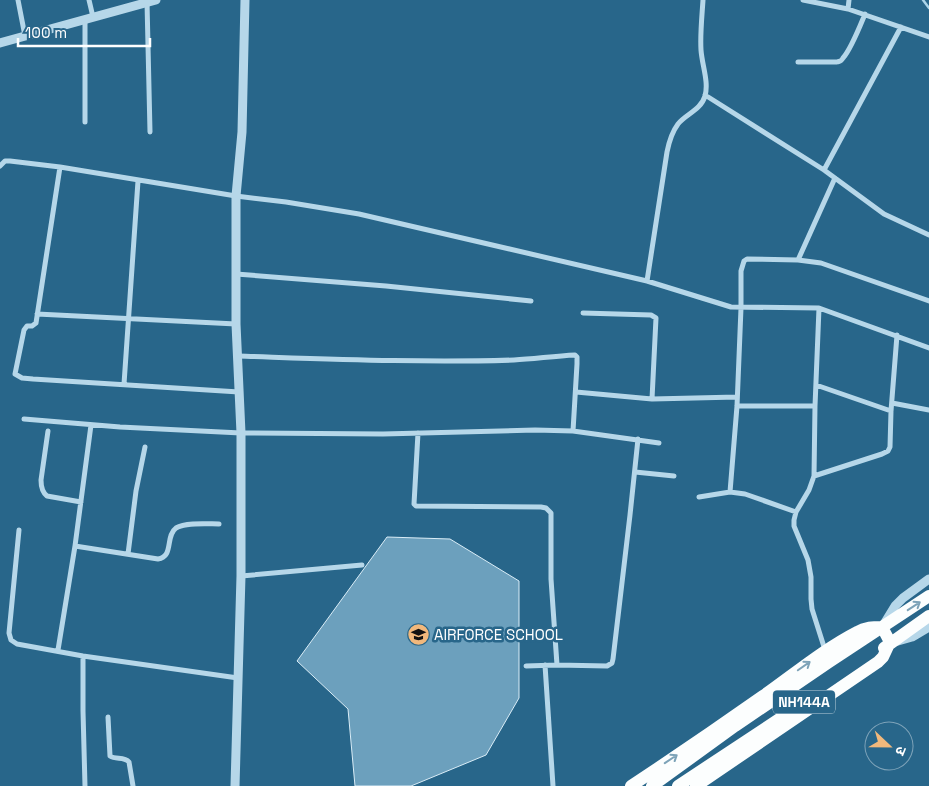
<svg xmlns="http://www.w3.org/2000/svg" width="929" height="786" font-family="'Space Grotesk','Noto Sans Devanagari',sans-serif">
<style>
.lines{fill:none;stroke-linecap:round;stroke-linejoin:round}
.stream{stroke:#abd4e9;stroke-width:2.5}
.building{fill:#6ca0bd;stroke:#daedf7}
.minor{stroke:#b6d7e9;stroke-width:5}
.tertiary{stroke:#b6d7e9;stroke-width:9}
.trunk{stroke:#fcfefe;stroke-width:12}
.oneway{stroke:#7da3b8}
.labels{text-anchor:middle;stroke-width:5;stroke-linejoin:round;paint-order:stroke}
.shield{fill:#28668a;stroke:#bed1dc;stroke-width:1}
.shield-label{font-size:14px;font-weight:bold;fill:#fff}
.poi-label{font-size:15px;fill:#fff;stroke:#28668a;text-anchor:start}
</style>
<rect width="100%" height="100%" fill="#28668a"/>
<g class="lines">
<path class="stream" d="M923,0L929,8"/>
</g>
<path class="building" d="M387,537L450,539L519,581V698L486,755L411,786H355L348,709L297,661Z"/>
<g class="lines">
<path class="minor" d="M18,0L25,36
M89,0L93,17
M803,0L848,9L929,37
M147,2L150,132
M848,9L849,0
M798,62H837C840,61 841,62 843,58C851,49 860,26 865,14
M705,95L824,170L884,214L929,235
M85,122V20
M0,166L5,161H10L60,167
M824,170L901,27
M798,260L835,178
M236,274L386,286L531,301
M647,281L667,152C669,142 672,132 678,124C686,114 701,110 705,96C709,82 702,65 701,50C700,34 702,16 703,0
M819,308L815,406L814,476L809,490L796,512L794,520V526L808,560L811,577V599L812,609L825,650
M583,313L651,315L656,318L652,399
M37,314L236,324
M238,356C330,359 422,363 514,360C534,359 554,356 575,355L577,357V364L573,431
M124,384L138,181
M816,385L891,411
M239,392L33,379L22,378L15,374L24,330L27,326H32L36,323L60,167L236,196L286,202L359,214L647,281L731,307L819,308L929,348
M576,392L652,399L737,397
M892,403L929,410
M737,406H815
M24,419L120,427L241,433L383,434L535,430L573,431L659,443
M48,431L41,480C41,487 42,492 47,496L81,502
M418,433L414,504L416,506L541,507L546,508L551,513V579L557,665
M635,472L674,476
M814,476L882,454L888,451L890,447L891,411L897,335
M730,492L737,406L741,308V271L744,261L747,259L798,260L821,263L929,301
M699,497L730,492L745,494L796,512
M19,530L9,633L11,640L17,644L83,656L238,678
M75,546L158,559C174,557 165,536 176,528C186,522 208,524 219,524
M128,554L136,491L145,447
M241,576L362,565
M58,650L75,546L91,425
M83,656V711L85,786
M545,665L553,786
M526,666L557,665L607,666L612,663L613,659L630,515L638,439
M108,717L110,756C116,760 124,756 129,762L133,786"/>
<path class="tertiary" d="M0,43L156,0
M884,624L895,606L903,598L929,579
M898,641L912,637L929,627
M235,786L241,576V433L236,324V196L242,132L245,0"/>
<path class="trunk" d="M884,648L929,616
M631,786C675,757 719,727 763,696C793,675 824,649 857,632C865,627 873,627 882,627L890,642L883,657L878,662L696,786
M652,786L735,726L829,662L929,596
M678,786L814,696"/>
</g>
<defs><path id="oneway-shaft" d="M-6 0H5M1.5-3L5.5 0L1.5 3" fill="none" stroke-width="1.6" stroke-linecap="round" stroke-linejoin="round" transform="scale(1.25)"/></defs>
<g class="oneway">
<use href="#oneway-shaft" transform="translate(914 606) rotate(-33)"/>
<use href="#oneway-shaft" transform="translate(804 666) rotate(-35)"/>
<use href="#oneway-shaft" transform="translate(671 759) rotate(-34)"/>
</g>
<defs>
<symbol id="school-disc" viewBox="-11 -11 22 22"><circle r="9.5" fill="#f1b87c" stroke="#28668a"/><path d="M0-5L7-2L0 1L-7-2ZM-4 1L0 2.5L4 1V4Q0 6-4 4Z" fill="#111"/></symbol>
</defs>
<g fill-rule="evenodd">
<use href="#school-disc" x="406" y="622" width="25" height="25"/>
</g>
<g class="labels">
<rect class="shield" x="773" y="690.5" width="62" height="23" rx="4"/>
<g class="shield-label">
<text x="804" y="707">NH144A</text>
</g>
<g class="poi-label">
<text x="434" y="640">AIRFORCE SCHOOL</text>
</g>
</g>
<g transform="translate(889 746) rotate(112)"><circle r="24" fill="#28668a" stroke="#7ea3b9"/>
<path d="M0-4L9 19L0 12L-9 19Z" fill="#f1b87c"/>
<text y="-8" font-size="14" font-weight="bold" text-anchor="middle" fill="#ffffff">उ</text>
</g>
<path d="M18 38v8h132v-8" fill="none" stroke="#ffffff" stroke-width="2.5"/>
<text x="25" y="38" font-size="15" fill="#ffffff" stroke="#28668a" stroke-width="4" paint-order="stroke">100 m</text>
</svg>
